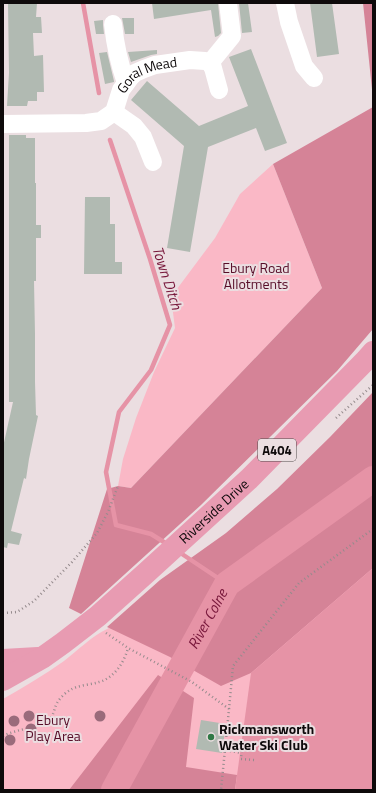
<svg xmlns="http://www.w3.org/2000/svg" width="376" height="793" font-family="'Titillium Web',sans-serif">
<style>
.green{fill:#fab8c6}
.forest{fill:#d58397}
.water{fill:#e693a6}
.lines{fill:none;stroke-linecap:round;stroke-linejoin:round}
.stream{stroke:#e693a6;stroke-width:4.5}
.river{stroke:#e693a6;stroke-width:26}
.building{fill:#b1bab2}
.path{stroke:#958b8d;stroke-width:2.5;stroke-dasharray:1 3;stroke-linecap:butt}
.minor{stroke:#fff;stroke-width:18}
.major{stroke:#e89bb2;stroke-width:22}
.tree{fill:#9a6b7b}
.poi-dot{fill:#307946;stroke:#ebdee1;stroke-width:1.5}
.labels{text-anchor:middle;stroke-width:4;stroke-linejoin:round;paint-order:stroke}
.shield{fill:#ebdee1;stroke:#504a4b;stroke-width:1}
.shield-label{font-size:13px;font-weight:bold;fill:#0e0a0b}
.street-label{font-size:14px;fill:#0e0a0b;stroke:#ebdee1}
.park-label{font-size:14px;fill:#570d28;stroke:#ebdee1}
.poi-label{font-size:14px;font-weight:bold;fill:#0e0a0b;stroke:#ebdee1;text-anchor:start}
.water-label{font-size:15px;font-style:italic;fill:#77163a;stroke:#ebdee1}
</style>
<rect width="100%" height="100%" fill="#ebdee1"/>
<path class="green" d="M273,164L322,288L131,488L118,486L123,459L136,418L154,372L175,328L171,297L215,238L240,194Z
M373,461V790H3V699C24,687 44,675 64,661C77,651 92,636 107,629Z"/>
<path class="forest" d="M363,3H373V99Z
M373,107V329L337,371L201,505L81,614L69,608L107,489L118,486L131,488L322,288L273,164Z
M373,392V568L251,673L221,686L170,657L107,627L160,580L226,533L277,489L330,437Z
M158,675L194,698L186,767L237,775L235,790H69Z"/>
<path class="water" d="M373,568V790H235L251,673Z"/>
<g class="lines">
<path class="stream" d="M83,3L99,93
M110,140L150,259L170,325L151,370L119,412L106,472L116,525L151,534L167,544
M179,552L227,584"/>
<path class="river" id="s1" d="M114,790L227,584L373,479"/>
</g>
<path class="building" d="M8,3H37L36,17H41L42,33H33L34,56L43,55L44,92H37V101H28L27,106H7L9,73Z
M152,3H218L221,33L218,36L215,37L211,10L154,19Z
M239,3H248L252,32L242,33Z
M310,3H332L339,54L317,57Z
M122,18H134V34H125L123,23Z
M103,20V25L104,34H96L94,21Z
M251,49L287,143L265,151L256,128L208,147L190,252L167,248L184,146L131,100L147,81L199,126L248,106L229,57Z
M157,50V54L151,55L131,62L128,52Z
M107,52L114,81V82L105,84L99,53Z
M9,135H26V138H35V183H36V225H41V238H36V281H34L35,334V382L36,415L38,416L29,459L26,479L24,478L11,531L22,534L19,545L8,543L7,548L3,547V447L13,402H9Z
M85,197H110V224H115V262H122V274H84Z
M201,720L226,724L222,753L196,749Z"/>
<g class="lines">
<path class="path" d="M336,418L373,385
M3,613L17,612L34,601L72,562L97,533L108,512L118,486
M106,633L128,648L192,682L229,709L221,790
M229,709L233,666L299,583L373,529
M3,736C16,729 39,728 49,720C54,715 54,709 57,703C60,698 65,693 70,690C78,685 90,685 99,682C114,678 124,663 128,648
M230,751L241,753
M254,760L241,759L242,747L256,749"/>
<g class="minor">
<path d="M285,3L289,22L304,66L314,78"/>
<path d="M113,24C115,44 119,63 126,83"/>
<path d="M210,63L232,36L228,3"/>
<path d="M114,112L134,126L143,137L153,162"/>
<path id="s2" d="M3,124L86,123L101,121L114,112L121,90L130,78L135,73L144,69L155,65L190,60L205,61L210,63L213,68L219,90"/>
</g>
<g class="major">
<path d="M3,660L38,658"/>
<path id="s3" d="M3,680L42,658L63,643L98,616L146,573L249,479L366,360L373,352"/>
</g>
</g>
<g class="tree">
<circle cx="29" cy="716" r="5.5"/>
<circle cx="100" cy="716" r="5.5"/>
<circle cx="14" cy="721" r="5.5"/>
<circle cx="31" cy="729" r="5.5"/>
<circle cx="10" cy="740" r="5.5"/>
</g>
<circle class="poi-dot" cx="211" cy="737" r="4"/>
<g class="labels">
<rect class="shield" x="258" y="439" width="38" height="22" rx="3"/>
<g class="shield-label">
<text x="277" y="455">A404</text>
</g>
<g class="street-label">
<text dy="5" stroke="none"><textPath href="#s2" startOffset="169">Goral Mead</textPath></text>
<text dy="5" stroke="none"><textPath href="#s3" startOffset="271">Riverside Drive</textPath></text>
</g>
<g class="park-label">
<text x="256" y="273">Ebury Road<tspan x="256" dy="16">Allotments</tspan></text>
<text x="53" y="725">Ebury<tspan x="53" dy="16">Play Area</tspan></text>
</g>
<g class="poi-label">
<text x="219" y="734">Rickmansworth<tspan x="219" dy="16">Water Ski Club</tspan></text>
</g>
<g class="water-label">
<text transform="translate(167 278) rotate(72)" y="5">Town Ditch</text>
<text dy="5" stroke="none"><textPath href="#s1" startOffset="195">River Colne</textPath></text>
</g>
</g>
<rect width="376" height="793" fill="none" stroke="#0e0a0b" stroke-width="8"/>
</svg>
